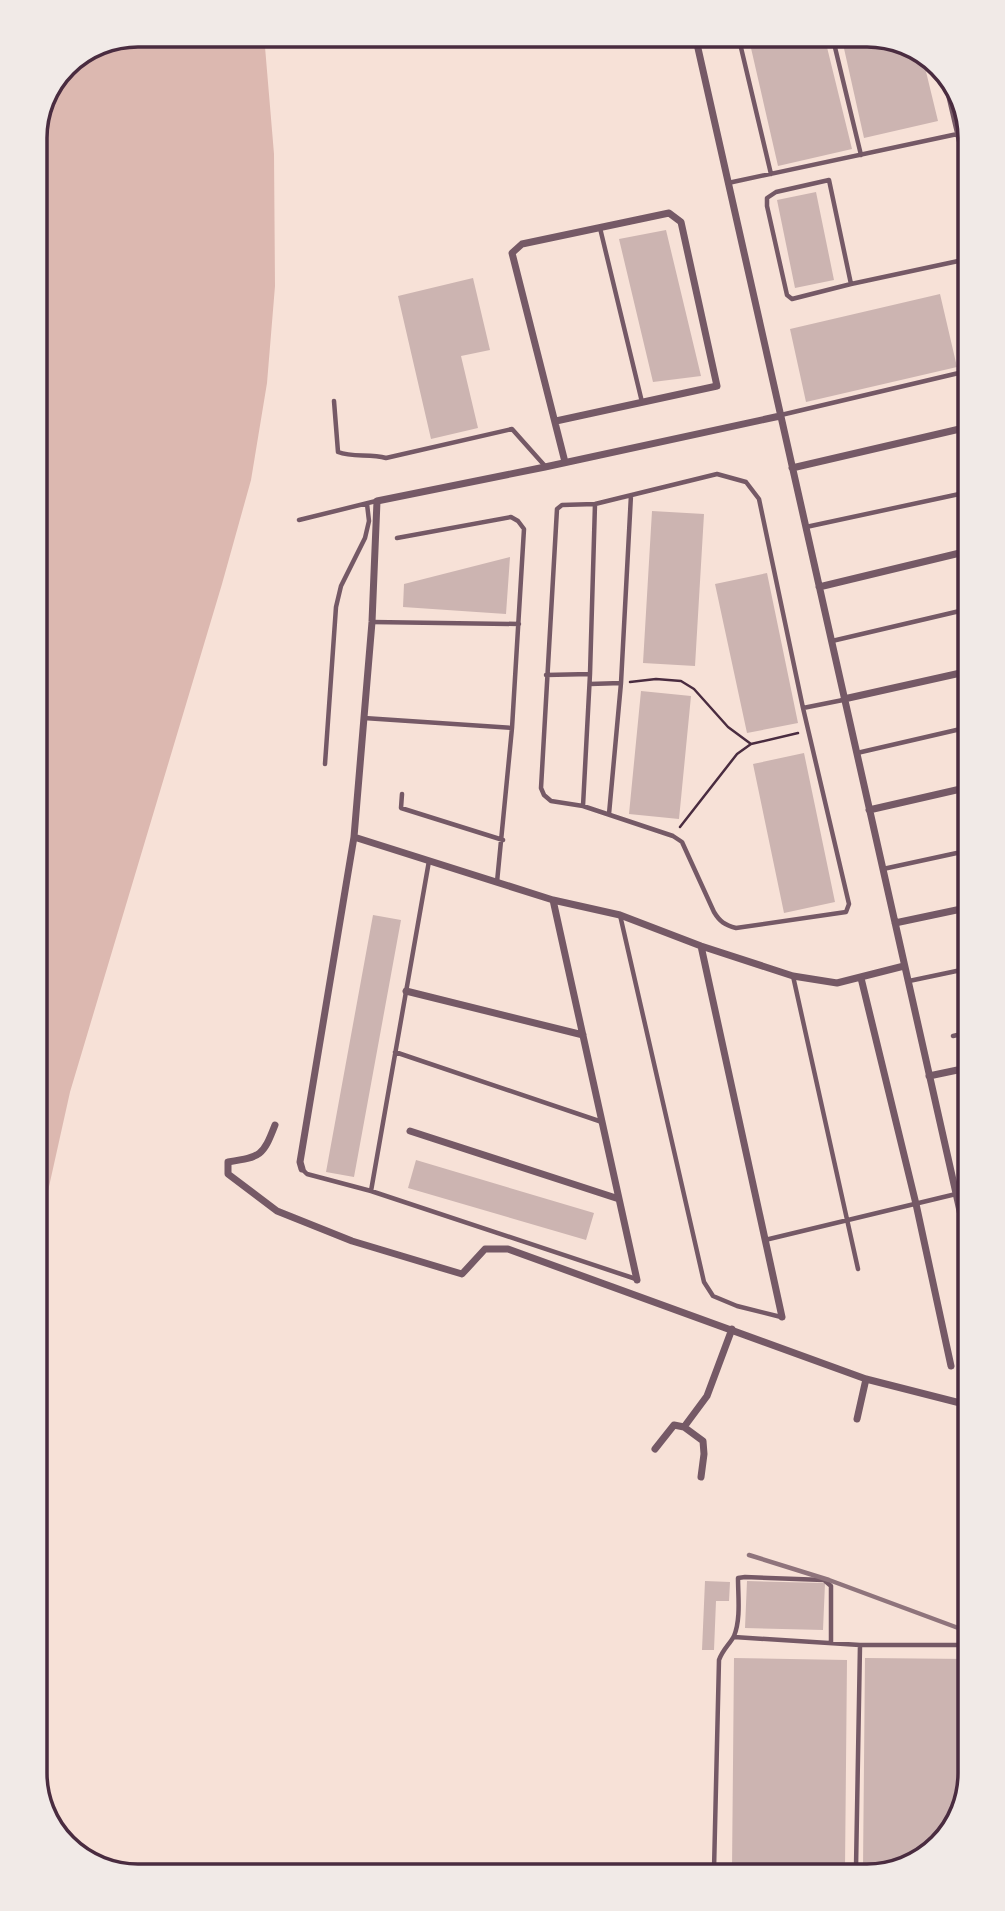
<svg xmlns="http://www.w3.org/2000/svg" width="1005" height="1911" font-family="Commissioner,sans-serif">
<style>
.water{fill:#dcb8b0}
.building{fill:#ccb4b1}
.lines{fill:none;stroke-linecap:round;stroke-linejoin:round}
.path{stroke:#4a2c40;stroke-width:2.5}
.service{stroke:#755966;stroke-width:4.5}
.minor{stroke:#755966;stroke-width:7}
.rail{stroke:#8f747c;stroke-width:4.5}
.rim{fill:none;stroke:#4a2c40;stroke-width:3.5}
</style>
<rect width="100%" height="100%" fill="#f7e1d7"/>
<path class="water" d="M138,35H264L274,154L275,286L267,383L251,480L222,584L70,1092L40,1227L35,132L66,65Z"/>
<path class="building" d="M748,35H824L852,149L778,166Z
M841,35H874L921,51L938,121L864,138Z
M816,192L834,280L795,288L777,200Z
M666,230L701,376L653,382L619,239Z
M473,278L490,350L461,356L478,428L431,439L398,296Z
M940,294L957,367L806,402L790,329Z
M652,511L704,514L695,666L643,663Z
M510,557L506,614L403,607L404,584Z
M767,573L798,723L747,733L715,584Z
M641,691L691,696L679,819L629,814Z
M804,753L835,902L784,913L753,764Z
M373,915L401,920L354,1177L326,1172Z
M416,1160L594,1213L586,1240L408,1188Z
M705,1581L730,1582L729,1601H716L714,1650H702Z
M747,1581L825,1583L823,1630L745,1628Z
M734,1658L847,1660L845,1869L732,1870Z
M865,1658L969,1659L970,1773L953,1830L907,1868H863Z"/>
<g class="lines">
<path class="path" d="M630,682L656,679L681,681L694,689L728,727L751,744L737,754L680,827
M751,744L798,733"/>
<path class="service" d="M738,35L771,174
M832,35L861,155
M944,77L962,154
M728,183L962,133
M600,228L642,402
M851,284L792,299L787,295L767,206V198L776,192L829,180L851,284L963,260
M334,401L338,452C353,458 370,453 386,458L512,429L545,466
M781,415L963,372
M717,474L746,482L759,499L803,708L849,904L846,912L736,928C725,925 720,922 714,912L682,842L673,836L583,806L551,801L544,795L541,788L557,509L562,505L595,504Z
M299,520L376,501
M806,527L964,493
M397,538L511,517L518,521L524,529L512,728L497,882
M372,622L519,624
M832,641L964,610
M546,675L590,674
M590,684L621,683
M803,708L843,700
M364,718L512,728
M857,753L965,728
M325,764L336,607L341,586L365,538L369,521L367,504
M402,794L401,808L503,840
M583,806L590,674L595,504
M609,814L621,683L631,495
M883,869L966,851
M620,915L704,1282L713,1296L737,1306L781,1317
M793,976L858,1269
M909,981L966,969
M953,1036L966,1033
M395,1052L602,1122
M302,1169L307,1174L371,1191L636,1279
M371,1191L429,861
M765,1240L956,1194
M734,1637L860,1645
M856,1868L860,1645H969
M714,1870L719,1660C723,1649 730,1644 734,1636C741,1619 738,1596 738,1578L745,1577L824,1580L831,1586V1643"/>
<path class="minor" d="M695,35L967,1242
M556,421L717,386L681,222L669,213L522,244L512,253L565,462
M792,468L964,428
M819,587L964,552
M844,699L965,672
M869,810L965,788
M354,837L553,900L620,915L701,946L793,976L837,983L904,966
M553,900L637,1280
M895,923L966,908
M701,946L782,1317
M861,978L916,1204L951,1366
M406,991L583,1035
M929,1076L967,1068
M275,1125C263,1156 261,1157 228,1162V1174L277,1211L352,1241L462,1274L485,1249H508L866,1379L968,1405
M410,1131L619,1199
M302,1169L300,1162L354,837L372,622L377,501L545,467L780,416
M857,1419L866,1379
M684,1427L707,1396L732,1329
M655,1449L674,1425L684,1427L703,1441L704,1454L701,1477"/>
<path class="rail" d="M749,1555L829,1580L969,1632"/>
</g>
<path d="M0 0H1005V1911H0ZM138 47H867A91 91 0 0 1 958 138V1773A91 91 0 0 1 867 1864H138A91 91 0 0 1 47 1773V138A91 91 0 0 1 138 47Z" fill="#f1eae7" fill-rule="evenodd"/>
<path class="rim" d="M138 47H867A91 91 0 0 1 958 138V1773A91 91 0 0 1 867 1864H138A91 91 0 0 1 47 1773V138A91 91 0 0 1 138 47Z"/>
</svg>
